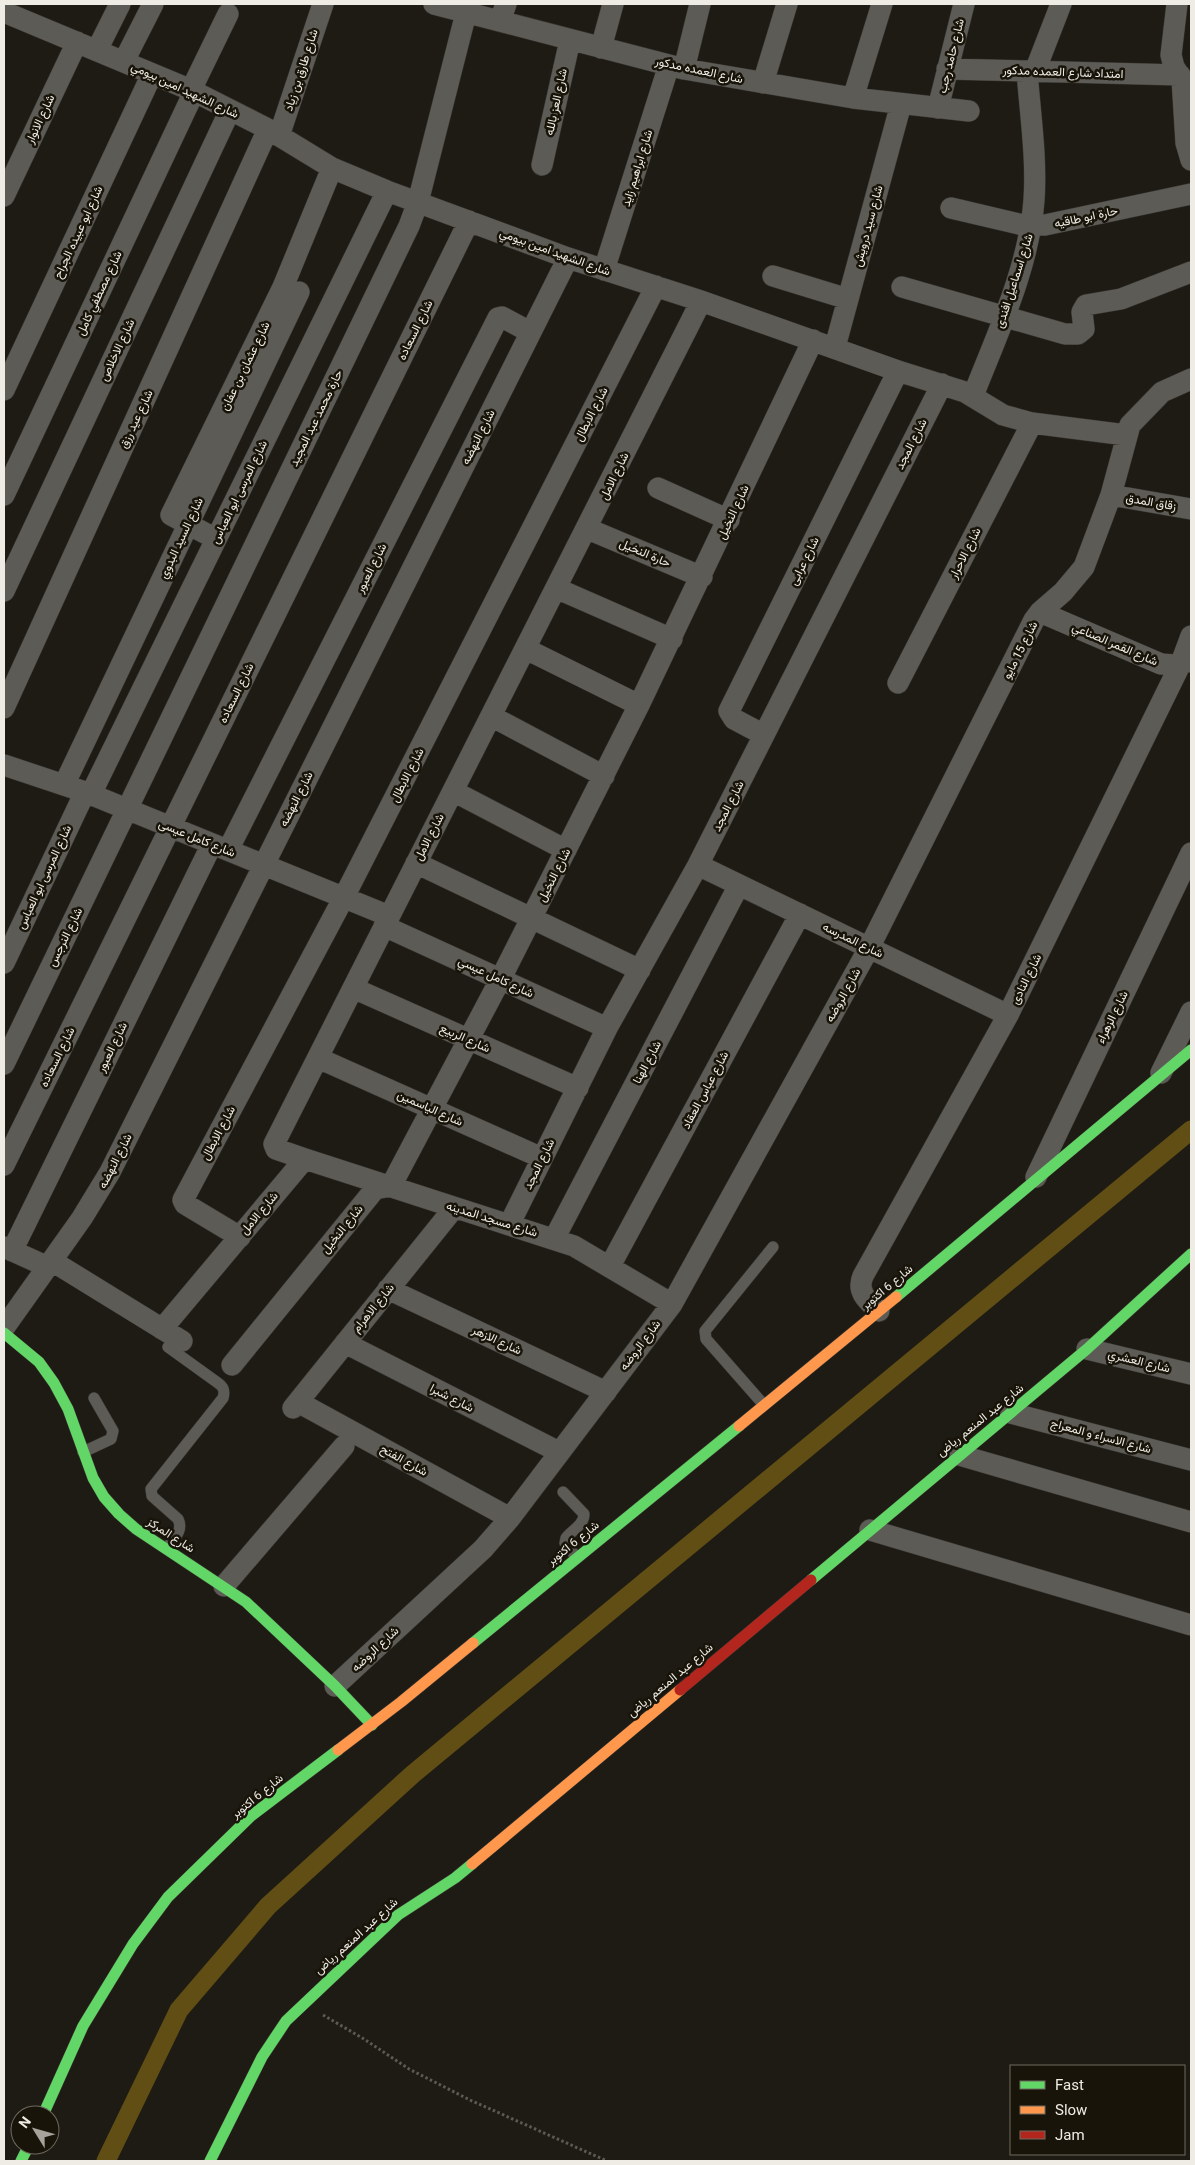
<svg xmlns="http://www.w3.org/2000/svg" width="1195" height="2165" font-family="Roboto,Vazirmatn,sans-serif">
<style>
.lines{fill:none;stroke-linecap:round;stroke-linejoin:round}
.canal{stroke:#614e14;stroke-width:19}
.lane-casing{stroke:#3a3732;stroke-width:12}
.street-casing{stroke:#3a3732;stroke-width:22}
.fast-casing{stroke:#3a3732;stroke-width:12}
.slow-casing{stroke:#3a3732;stroke-width:12}
.jam-casing{stroke:#3a3732;stroke-width:12}
.path{stroke:#5b5a55;stroke-width:3;stroke-dasharray:2.5 2.5;stroke-linecap:butt}
.lane{stroke:#5d5b56;stroke-width:11}
.street{stroke:#5d5b56;stroke-width:21}
.fast{stroke:#63d668;stroke-width:11}
.slow{stroke:#ff974d;stroke-width:11}
.jam{stroke:#b3261e;stroke-width:11}
.labels{text-anchor:middle;stroke-width:5;stroke-linejoin:round;paint-order:stroke}
.street-label{font-size:12px;fill:#efece5;stroke:#181409}
</style>
<rect width="100%" height="100%" fill="#1e1b14"/>
<g class="lines">
<path class="canal" d="M106,2161L179,2010L268,1906L413,1774L1191,1130"/>
<defs>
<path id="lane" d="M764,1405L706,1339L705,1331L773,1247
M83,1452L111,1439L113,1431L94,1398
M563,1492L584,1514C584,1525 572,1530 566,1538L565,1543L577,1558
M167,1548C173,1539 184,1531 178,1519L152,1496L151,1489L223,1398C225,1391 224,1387 218,1383L168,1347"/>
<path id="street" d="M434,4L684,69L853,98L969,111
M1177,4L1171,55L1174,67L1182,79L1186,143L1191,160
M4,12L191,90L268,129L332,168L387,191L568,258L701,301L898,371L965,392L1003,415L1032,423L1126,435
M500,21L506,4
M601,48L613,4
M97,50L120,4
M124,61L153,4
M684,69L700,4
M947,69L1180,75
M1035,71L1061,4
M763,83L787,4
M191,90L228,14
M853,98L882,4
M938,108L964,4
M279,136L323,4
M542,165L570,40
M4,196L77,42
M951,208L1023,225H1045L1191,194
M604,270L669,65
M773,276L848,299
M902,287L1065,334H1078L1084,329L1082,312L1086,305L1121,299L1191,272
M835,347L901,104
M4,390L152,74
M973,396C997,334 1029,268 1034,200C1037,158 1030,113 1027,71
M658,488L729,520
M4,495L194,92
M1111,495L1191,509
M588,529L702,577
M216,539L171,515L283,287L332,168
M558,589L672,639
M4,591L230,110
M1040,612L1161,664L1175,665L1191,661
M526,649L639,705
M898,683L1032,423
M4,708L268,129
M491,716L604,776
M764,735L734,719L729,711L898,371
M4,765L85,792L389,916
M64,785L299,292
M453,791L566,850
M91,794L387,191
M228,850L498,318L502,317L530,332
M416,863L640,970
M698,865L1008,1015
M384,926L607,1028
M4,963L85,792
M353,988L578,1088
M318,1058L542,1158
M4,1064L409,226L418,202L466,13
M1161,1073L1191,1012
M302,1158L574,1246L672,1304
M4,1165L469,221
M1036,1177L1191,853
M509,1225L607,1028L698,865L942,384
M240,1237L185,1204L183,1200L344,897L656,286
M554,1239L739,885
M4,1247L48,1267
M12,1251L212,844
M52,1261L182,1341
M610,1266L800,914
M388,1289L606,1392
M879,1311C868,1301 856,1292 863,1276L1008,1015L1181,663L1191,636
M4,1328L82,1218L110,1172L568,258
M162,1329L303,1161L302,1158L276,1149L274,1144C417,863 561,583 701,301
M345,1343L559,1452
M1087,1349L1191,1374
M232,1365L375,1189L391,1186L500,980L639,705L813,340
M298,1402L510,1518
M293,1408L454,1208
M1011,1413L1191,1460
M959,1455L1191,1522
M870,1530L1191,1625
M224,1586L344,1446
M335,1686L483,1549L510,1518L672,1304L869,948L1034,620L1040,612L1063,592L1084,567L1111,495L1130,425L1162,392L1191,379"/>
<path id="fast" d="M896,1297L1191,1050
M4,1333L39,1362L54,1383L68,1409L93,1478L104,1497L119,1514L136,1529L246,1602L335,1686L372,1725
M811,1580L1087,1349L1191,1254
M473,1643L739,1426
M43,2115L83,2026L133,1944L168,1897L251,1816L338,1750
M21,2161L29,2145
M210,2161L262,2057L286,2021L398,1915L455,1878L472,1864"/>
<path id="slow" d="M739,1426L896,1297
M338,1750L401,1702L473,1643
M472,1864L680,1690"/>
<path id="jam" d="M680,1690L811,1580"/>
</defs>
<use href="#lane" class="lane-casing"/>
<use href="#street" class="street-casing"/>
<use href="#fast" class="fast-casing"/>
<use href="#slow" class="slow-casing"/>
<use href="#jam" class="jam-casing"/>
<path class="path" d="M323,2015L364,2039L409,2069L470,2100L607,2161"/>
<use href="#lane" class="lane"/>
<use href="#street" class="street"/>
<use href="#fast" class="fast"/>
<use href="#slow" class="slow"/>
<use href="#jam" class="jam"/>
</g>
<g class="labels">
<g class="street-label">
<text transform="translate(951 56) rotate(-76)" y="4">شارع حامد رجب</text>
<text transform="translate(301 70) rotate(-72)" y="4">شارع طارق بن زياد</text>
<text transform="translate(699 70) rotate(12)" y="4">شارع العمده مدكور</text>
<text transform="translate(1063 72) rotate(2)" y="4">امتداد شارع العمده مدكور</text>
<text transform="translate(185 90) rotate(25)" y="4">شارع الشهيد امين بيومي</text>
<text transform="translate(556 102) rotate(-78)" y="4">شارع العز بالله</text>
<text transform="translate(40 119) rotate(-65)" y="4">شارع الانوار</text>
<text transform="translate(637 168) rotate(-73)" y="4">شارع ابراهيم زايد</text>
<text transform="translate(1086 217) rotate(-12)" y="4">حارة ابو طاقيه</text>
<text transform="translate(868 226) rotate(-75)" y="4">شارع سيد درويش</text>
<text transform="translate(78 232) rotate(-65)" y="4">شارع ابو عبيده الجراح</text>
<text transform="translate(555 252) rotate(20)" y="4">شارع الشهيد امين بيومي</text>
<text transform="translate(1014 281) rotate(-72)" y="4">شارع اسماعيل افندى</text>
<text transform="translate(99 293) rotate(-65)" y="4">شارع مصطفي كامل</text>
<text transform="translate(415 330) rotate(-64)" y="4">شارع السعاده</text>
<text transform="translate(117 350) rotate(-65)" y="4">شارع الاخلاص</text>
<text transform="translate(245 366) rotate(-64)" y="4">شارع عثمان بن عفان</text>
<text transform="translate(591 414) rotate(-63)" y="4">شارع الابطال</text>
<text transform="translate(316 418) rotate(-64)" y="4">حارة محمد عبد المجيد</text>
<text transform="translate(136 419) rotate(-65)" y="4">شارع عيد رزق</text>
<text transform="translate(478 437) rotate(-63)" y="4">شارع النهضه</text>
<text transform="translate(911 444) rotate(-63)" y="4">شارع المجد</text>
<text transform="translate(614 476) rotate(-64)" y="4">شارع الامل</text>
<text transform="translate(239 492) rotate(-64)" y="4">شارع المرسى ابو العباس</text>
<text transform="translate(1151 502) rotate(10)" y="4">زقاق المدق</text>
<text transform="translate(733 512) rotate(-65)" y="4">شارع النخيل</text>
<text transform="translate(181 538) rotate(-65)" y="4">شارع السيد البدوي</text>
<text transform="translate(645 553) rotate(23)" y="4">حارة النخيل</text>
<text transform="translate(965 553) rotate(-63)" y="4">شارع الاحرار</text>
<text transform="translate(804 561) rotate(-64)" y="4">شارع عرابى</text>
<text transform="translate(371 568) rotate(-63)" y="4">شارع العبور</text>
<text transform="translate(1115 644) rotate(23)" y="4">شارع القمر الصناعي</text>
<text transform="translate(1020 650) rotate(-63)" y="4">شارع 15 مايو</text>
<text transform="translate(236 693) rotate(-64)" y="4">شارع السعاده</text>
<text transform="translate(407 775) rotate(-63)" y="4">شارع الابطال</text>
<text transform="translate(296 799) rotate(-63)" y="4">شارع النهضه</text>
<text transform="translate(728 806) rotate(-63)" y="4">شارع المجد</text>
<text transform="translate(429 837) rotate(-63)" y="4">شارع الامل</text>
<text transform="translate(197 838) rotate(22)" y="4">شارع كامل عيسى</text>
<text transform="translate(554 875) rotate(-63)" y="4">شارع النخيل</text>
<text transform="translate(44 877) rotate(-65)" y="4">شارع المرسى ابو العباس</text>
<text transform="translate(65 937) rotate(-64)" y="4">شارع النرجس</text>
<text transform="translate(853 940) rotate(26)" y="4">شارع المدرسه</text>
<text transform="translate(496 977) rotate(25)" y="4">شارع كامل عيسي</text>
<text transform="translate(1026 979) rotate(-64)" y="4">شارع النادى</text>
<text transform="translate(843 995) rotate(-61)" y="4">شارع الروضه</text>
<text transform="translate(1112 1017) rotate(-64)" y="4">شارع الزهراء</text>
<text transform="translate(465 1038) rotate(24)" y="4">شارع الربيع</text>
<text transform="translate(112 1047) rotate(-64)" y="4">شارع العبور</text>
<text transform="translate(57 1057) rotate(-64)" y="4">شارع السعاده</text>
<text transform="translate(647 1062) rotate(-62)" y="4">شارع الهنا</text>
<text transform="translate(705 1090) rotate(-62)" y="4">شارع عباس العقاد</text>
<text transform="translate(430 1108) rotate(24)" y="4">شارع الياسمين</text>
<text transform="translate(218 1133) rotate(-62)" y="4">شارع الابطال</text>
<text transform="translate(115 1161) rotate(-63)" y="4">شارع النهضه</text>
<text transform="translate(539 1164) rotate(-64)" y="4">شارع المجد</text>
<text transform="translate(259 1213) rotate(-50)" y="4">شارع الامل</text>
<text transform="translate(492 1219) rotate(17)" y="4">شارع مسجد المدينه</text>
<text transform="translate(342 1229) rotate(-51)" y="4">شارع النخيل</text>
<text transform="translate(887 1287) rotate(-40)" y="4">شارع 6 اكتوبر</text>
<text transform="translate(373 1308) rotate(-51)" y="4">شارع الاهرام</text>
<text transform="translate(497 1340) rotate(25)" y="4">شارع الازهر</text>
<text transform="translate(640 1345) rotate(-53)" y="4">شارع الروضه</text>
<text transform="translate(1139 1361) rotate(14)" y="4">شارع العشري</text>
<text transform="translate(452 1398) rotate(27)" y="4">شارع شبرا</text>
<text transform="translate(980 1420) rotate(-39)" y="4">شارع عبد المنعم رياض</text>
<text transform="translate(1101 1436) rotate(15)" y="4">شارع الاسراء و المعراج</text>
<text transform="translate(404 1460) rotate(29)" y="4">شارع الفتح</text>
<text transform="translate(171 1535) rotate(33)" y="4">شارع المركز</text>
<text transform="translate(573 1543) rotate(-39)" y="4">شارع 6 اكتوبر</text>
<text transform="translate(375 1649) rotate(-43)" y="4">شارع الروضه</text>
<text transform="translate(670 1680) rotate(-40)" y="4">شارع عبد المنعم رياض</text>
<text transform="translate(257 1796) rotate(-39)" y="4">شارع 6 اكتوبر</text>
<text transform="translate(356 1936) rotate(-42)" y="4">شارع عبد المنعم رياض</text>
</g>
</g>
<rect width="1195" height="2165" fill="none" stroke="#efece5" stroke-width="10"/>
<rect x="1010" y="2065" width="175" height="90" fill="#181409" stroke="#6e6a61"/>
<rect x="1020" y="2081" width="25" height="8" fill="#63d668" stroke="#6e6a61"/>
<text x="1055" y="2090" font-size="15" fill="#efece5">Fast</text>
<rect x="1020" y="2106" width="25" height="8" fill="#ff974d" stroke="#6e6a61"/>
<text x="1055" y="2115" font-size="15" fill="#efece5">Slow</text>
<rect x="1020" y="2131" width="25" height="8" fill="#b3261e" stroke="#6e6a61"/>
<text x="1055" y="2140" font-size="15" fill="#efece5">Jam</text>
<g transform="translate(35 2130) rotate(307)"><circle r="24" fill="#181409" stroke="#6e6a61"/>
<path d="M0-4L9 19L0 12L-9 19Z" fill="#a6a39c"/>
<text y="-8" font-size="14" font-weight="bold" text-anchor="middle" fill="#efece5">N</text>
</g>
</svg>
